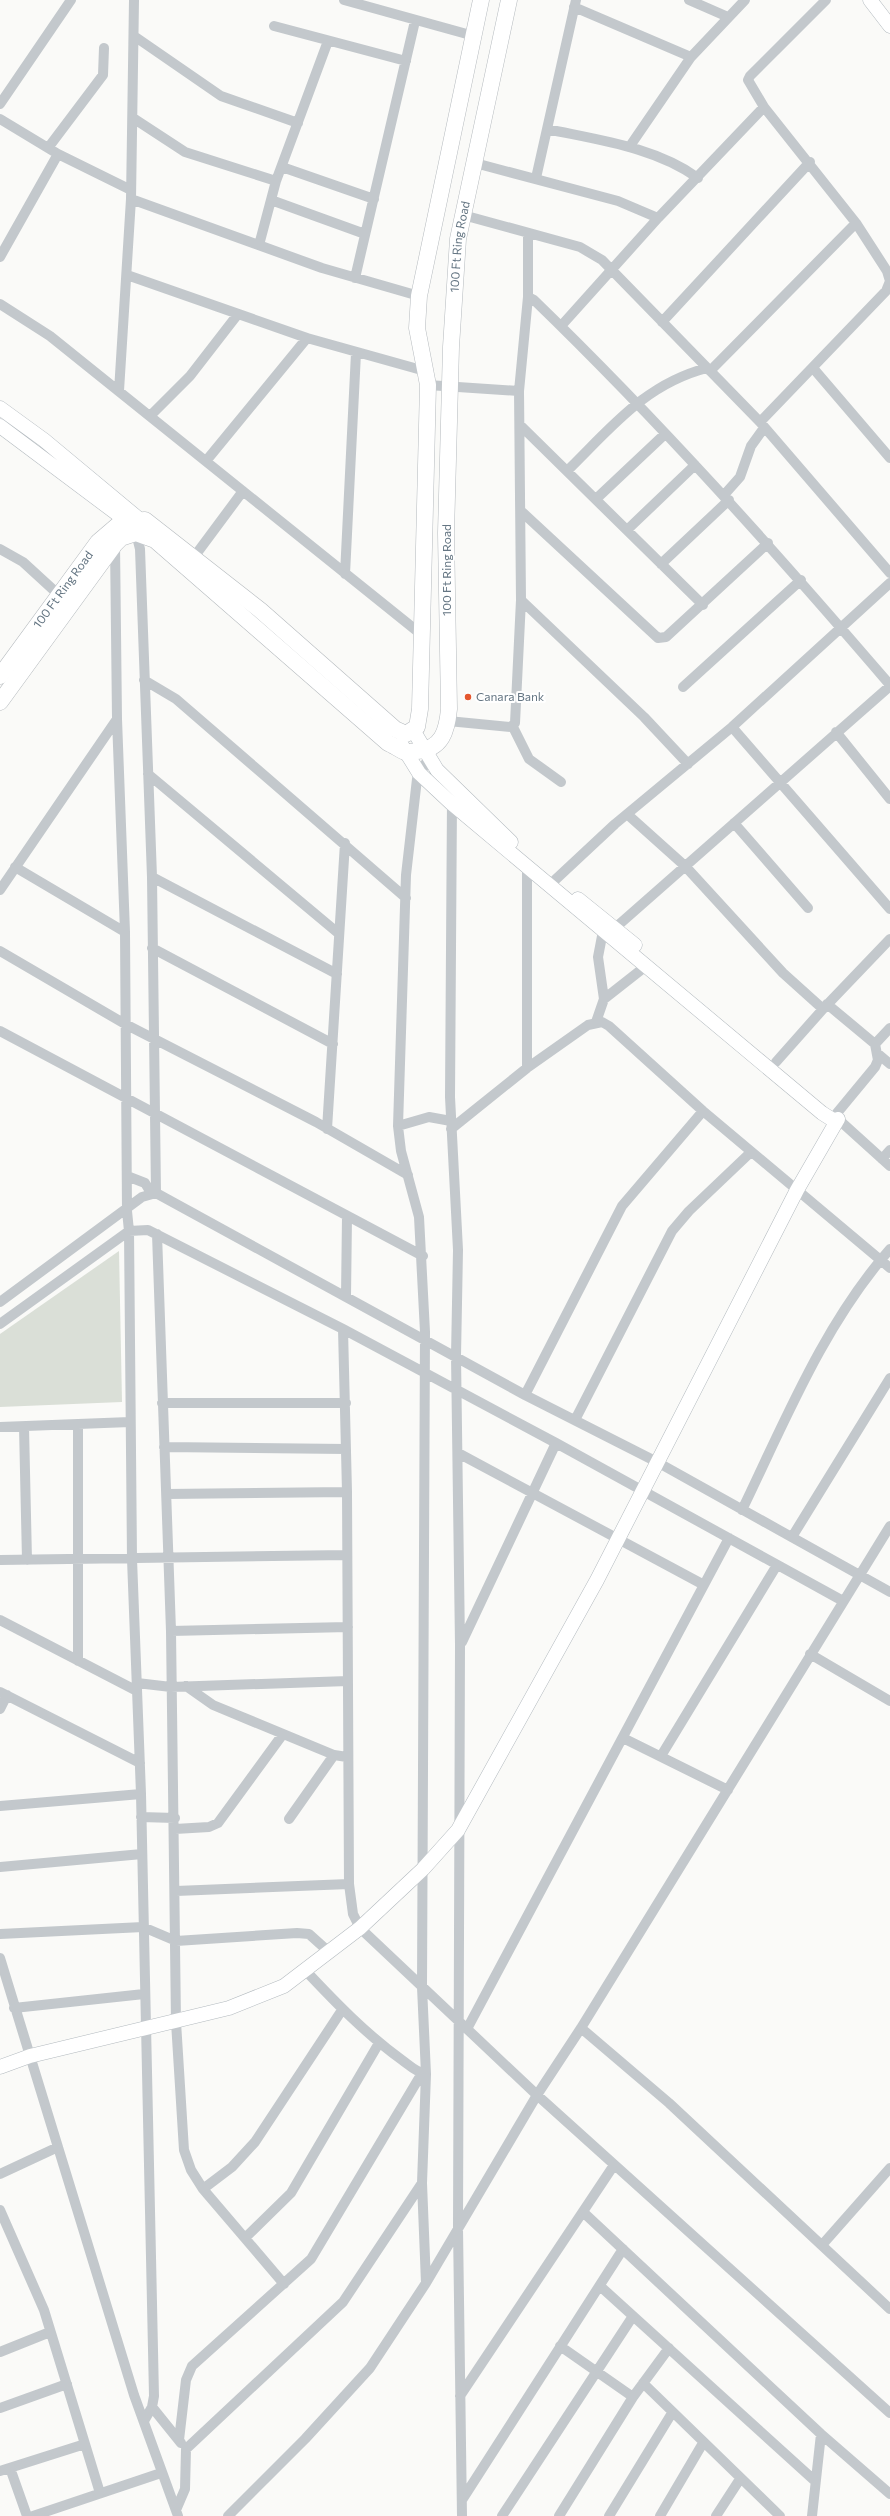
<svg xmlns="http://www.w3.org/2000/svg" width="890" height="2516" font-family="Commissioner,sans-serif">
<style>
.green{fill:#dadfd7}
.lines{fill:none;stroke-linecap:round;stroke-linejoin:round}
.secondary-casing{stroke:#b3babf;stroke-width:15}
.primary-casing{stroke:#b5babe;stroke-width:17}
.street{stroke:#c3c8cc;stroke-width:10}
.secondary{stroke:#fff;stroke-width:14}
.primary{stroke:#fff;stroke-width:16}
.poi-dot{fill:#e4572e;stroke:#fff;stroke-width:1.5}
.labels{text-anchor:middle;stroke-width:4;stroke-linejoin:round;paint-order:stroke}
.street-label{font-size:12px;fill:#657683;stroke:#fff}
.poi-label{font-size:12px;fill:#657683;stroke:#fff;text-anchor:start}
</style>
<rect width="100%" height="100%" fill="#fafaf8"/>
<path class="green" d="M119,1251L122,1402L0,1407V1334Z"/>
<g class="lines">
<defs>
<path id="secondary" d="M870,0L890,26
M0,408L44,440L139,519L145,527
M0,426L128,522L132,527
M413,730L437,770L511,842
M401,744L419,773L451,803L822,1113L833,1120L838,1119
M578,899L635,945
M0,2067L30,2056L229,2008L284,1986L360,1928L423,1869L458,1830L597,1580L797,1190L838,1119"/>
<g id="primary">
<path id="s1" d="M0,676L98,542L119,524L145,520L260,610L395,729L406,734L417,727L420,709L428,385L417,328L419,296L481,0"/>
<path id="s2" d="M0,702L115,544L121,538L136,533L155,540L388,743C393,745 400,750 405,752C408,753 414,751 417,751C442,749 447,731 449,709L446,533L451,347L458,239L509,0"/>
</g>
</defs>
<use href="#secondary" class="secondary-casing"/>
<use href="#primary" class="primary-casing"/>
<path class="street" d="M344,0L474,36
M689,0L728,17
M574,7L691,57
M274,26L406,61
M134,36L221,96L298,123
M0,104L71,0
M133,118L185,152L276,181
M0,119L58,154L0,257
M547,129C598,140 655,147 698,178
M630,146L691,57L745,0
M48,148L103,75L104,48
M58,154L131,190
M475,163L618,201L658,218
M282,167L374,199
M536,178L576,0
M131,199L322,268L419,296
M271,200L365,234
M463,215L580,247L602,260L760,422L890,573
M528,233V297
M259,245L276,181L328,41
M127,275L307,338L425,371
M355,278L415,21
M0,304L50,336L422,635
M662,322L810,162
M561,326L658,218L764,107
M813,368L890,458
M710,371L856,223
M428,385L519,391L528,297L534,300C660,422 776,552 890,685
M119,391L131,199L134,0
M150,416L190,376L238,314
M760,422L886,291L890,281L887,271L856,223L764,107L748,80L750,76L826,0
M520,425L703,605
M206,461L307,338
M567,471C611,428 645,384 707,368
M724,495L740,477L751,446L764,428
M596,499L665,434
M522,512L658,638L666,637L768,543
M627,530L695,465
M136,533L140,549L152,877L156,1193
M115,544L117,719L125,932L127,1211L129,1231L132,1559L141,1794L154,2396L152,2407L144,2421
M0,549L23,562L59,595
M194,557L243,491
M661,564L729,500
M345,574L356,353
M521,600L644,717L688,764
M144,680L176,699L406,898
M683,687L801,580
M448,721L511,727L515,723L521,600L519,391
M513,727L529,759L561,782
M732,727L890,909
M836,732L890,799
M148,774L338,933
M452,800L450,1097L458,1250L456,1356L460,1645L458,2228L462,2516
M627,814L685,866L783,973L823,1009
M734,823L808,908
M527,866V1068
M15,867L125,932
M152,877L337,974
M555,880L615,824L732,727L890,583
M0,890L117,719
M615,928L890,686
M152,948L333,1044
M0,951L125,1024L316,1122L408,1175
M604,999L646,966
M827,1004L875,1044
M596,1022L604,999L598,957L603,931
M0,1031L423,1256
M877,1053L890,1064
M776,1062L823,1009L890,939
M837,1113L875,1067L878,1060L875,1044L890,1028
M838,1119L890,1166
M398,1126L429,1117L451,1121
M327,1129L345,843
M451,1129L527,1068L588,1025L602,1022L609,1026L703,1111L890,1268
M882,1159L890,1150
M127,1176L145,1183L151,1193
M157,1234L171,1631L176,2022L184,2150L191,2170L203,2189L284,2284
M346,1297L347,1216
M0,1302L142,1197L156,1193L525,1395L657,1462L890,1592
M0,1324L129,1231L148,1230L343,1329L556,1443L843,1601
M343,1329L347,1492L349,1884L353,1914L360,1928L537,2095L890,2413
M525,1395L622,1206L703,1111
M162,1403H346
M575,1420L672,1231L689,1211L751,1152
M0,1427L130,1422
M24,1427L27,1560
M164,1447L346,1449
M458,1453L704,1585
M167,1494L347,1492
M742,1510C785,1421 824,1324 890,1249
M792,1537L890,1378
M0,1560L347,1555
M0,1620L137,1691
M171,1631L348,1627
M462,1642L556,1443
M810,1654L890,1701
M78,1661V1424
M137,1683L171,1687L348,1681
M186,1686L213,1705L334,1755L347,1757
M0,1692L140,1763
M0,1709L7,1695
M623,1738L728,1790
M661,1756L777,1565
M0,1806L141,1794
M141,1817L175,1818
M289,1819L334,1755
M175,1829L209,1827L218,1823L283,1734
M0,1867L142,1854
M176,1891L349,1884
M0,1934L143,1927L176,1941L297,1933L309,1934L329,1952
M0,1958L134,2395L178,2516
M305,1970C336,2003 366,2034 402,2060C409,2065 417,2073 426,2074
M14,2008L144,1994
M581,2028L669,2103L890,2309
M467,2029L729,1538
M0,2174L58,2147
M203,2189L232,2167L255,2142L342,2010
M0,2210L44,2310L100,2493
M583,2212L821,2434L890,2494
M245,2238L291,2193L379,2043
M822,2245L890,2168
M426,2283L422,2183L426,2074L422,1987L425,1332L419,1217L401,1151L398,1126L406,875L417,779L428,759
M600,2286L815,2481
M560,2346L633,2397
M0,2352L50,2332
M643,2383L780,2516
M460,2396L614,2165
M152,2407L181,2443
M0,2408L67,2384
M179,2440L186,2380L192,2366L311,2259L422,2073
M10,2468L27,2516
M0,2471L85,2444
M462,2500L623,2249
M176,2510L185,2489L186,2449L343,2302L422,2183
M33,2516L161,2473
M228,2516L305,2439L370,2368L426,2283L537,2095L581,2028L890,1526
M502,2516L633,2316
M559,2516L633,2397L669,2348
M609,2516L672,2413
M660,2516L703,2443
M716,2516L740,2479
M812,2516L821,2434"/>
<use href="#secondary" class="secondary"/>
<use href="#primary" class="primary"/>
</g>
<circle class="poi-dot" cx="468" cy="697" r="4"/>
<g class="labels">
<g class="street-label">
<text dy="4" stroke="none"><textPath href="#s2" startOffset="1102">100 Ft Ring Road</textPath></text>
<text transform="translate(447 570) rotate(-90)" y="4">100 Ft Ring Road</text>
<text dy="4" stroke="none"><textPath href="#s1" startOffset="107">100 Ft Ring Road</textPath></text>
</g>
<g class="poi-label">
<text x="476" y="701">Canara Bank</text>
</g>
</g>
</svg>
